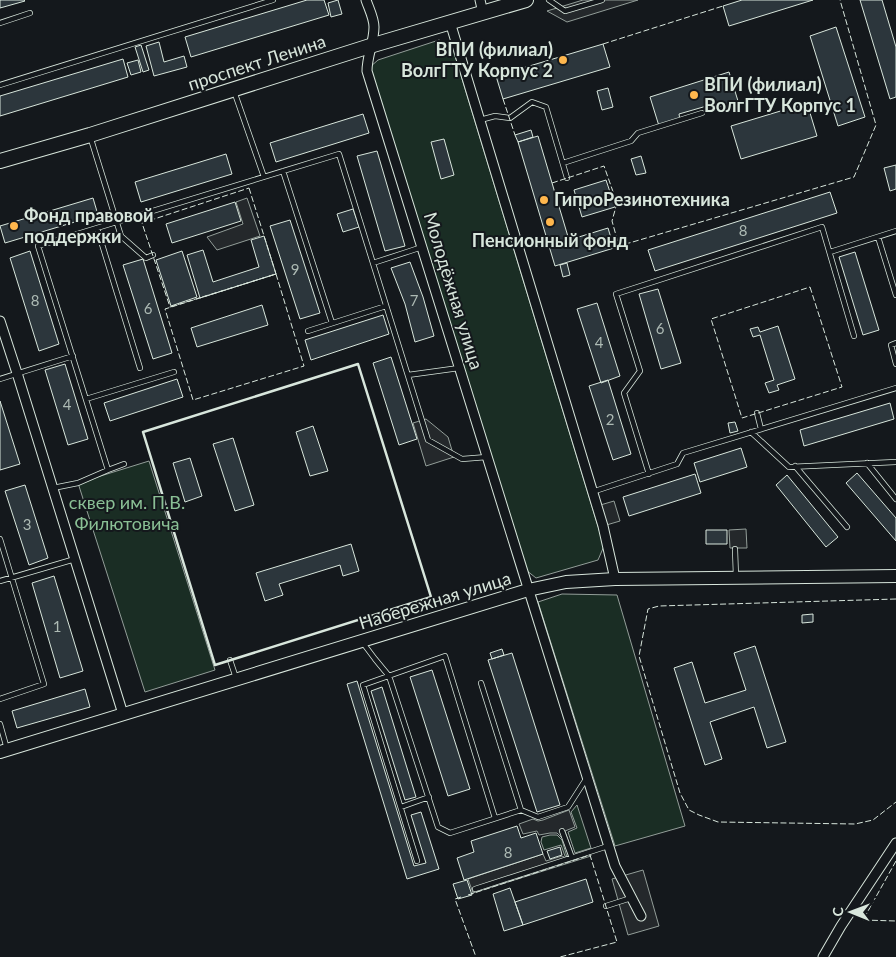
<svg xmlns="http://www.w3.org/2000/svg" width="896" height="957" font-family="Lato,sans-serif">
<style>
.green{fill:#1a2d24;stroke:#939e99}
.parking{fill:#24282b;stroke:#939e99}
.building{fill:#2c363c;stroke:#d8e6dc}
.lines{fill:none;stroke-linecap:round;stroke-linejoin:round}
.lane-casing{stroke:#d8e6dc;stroke-width:6}
.street-casing{stroke:#d8e6dc;stroke-width:11}
.secondary-casing{stroke:#d8e6dc;stroke-width:14}
.primary-casing{stroke:#d8e6dc;stroke-width:16}
.lane{stroke:#14181c;stroke-width:4.5}
.street{stroke:#14181c;stroke-width:9}
.secondary{stroke:#14181c;stroke-width:12}
.primary{stroke:#14181c;stroke-width:14}
.fence{stroke:#d8e6dc;stroke-width:1;stroke-dasharray:6 2.5;stroke-linecap:butt}
.wall{stroke:#d8e6dc;stroke-width:2.5}
.poi-dot{fill:#ffb74d;stroke:#14181c;stroke-width:2}
.labels{text-anchor:middle;stroke-width:4;stroke-linejoin:round;paint-order:stroke}
.number-label{font-size:15px;fill:#adbab4}
.poi-label{font-size:18px;font-weight:bold;fill:#d8e6dc;stroke:#14181c;text-anchor:start}
.street-label{font-size:18px;fill:#d8e6dc;stroke:#14181c}
.park-label{font-size:18px;fill:#8ac095;stroke:#14181c}
</style>
<rect width="100%" height="100%" fill="#14181c"/>
<path class="green" d="M439,40L452,46L604,546L598,560L536,578L526,570L370,67L378,60Z
M149,461L215,670L145,692L78,483Z
M562,594L617,595L685,826L615,846L538,602Z
M577,805L591,848L575,853L568,832L577,828L571,812Z
M550,835H557L562,840L567,857L565,856L561,845L544,850L541,842L542,837Z"/>
<path class="parking" d="M583,0H638L567,22L547,11Z
M247,198L260,236L217,250L207,237L243,224L236,202Z
M426,419L448,437L454,457L426,466L413,423Z
M614,501L620,521L603,526L597,506Z
M746,529L747,548H730L729,530Z
M569,810L575,827L565,831L574,856L590,851L591,856L473,893L468,879L543,854L546,861L562,856L568,859V855L563,839L557,833H550L539,835L537,831L523,834L519,824L533,819L538,821L543,820Z
M643,870L659,926L628,935L612,879Z"/>
<path class="building" d="M0,0H24L25,1L0,8Z
M307,0H324L329,15L191,57L185,37Z
M338,0L342,14L331,17L328,3Z
M742,0H813L729,26L723,6Z
M860,0H882L896,47V97L890,99Z
M836,27L865,117L838,126L810,36Z
M159,42L164,62L184,56L187,67L154,76L146,46Z
M603,44L610,67L503,99L496,76Z
M141,45L149,70L143,72L135,47Z
M123,59L128,77L0,116V96Z
M138,60L141,72L131,75L127,63Z
M729,72L738,101L718,107L717,103L679,114L680,120L659,126L650,97Z
M608,88L613,107L602,110L597,91Z
M807,103L817,136L741,159L731,126Z
M363,114L369,133L276,162L270,143Z
M531,130L533,137L518,142L515,135Z
M538,136L569,240L608,228L614,248L555,266L518,142Z
M444,139L454,175L441,179L431,142Z
M377,151L405,246L385,251L357,156Z
M226,154L232,174L141,202L135,182Z
M641,156L646,173L636,175L631,159Z
M896,165V189L890,191L884,168Z
M606,180L615,207L582,217L574,190Z
M830,192L837,213L655,271L648,250Z
M93,198L98,215L5,243L0,226Z
M235,202L241,221L172,243L166,224Z
M353,209L359,227L343,232L337,214Z
M290,220L320,313L300,319L270,226Z
M264,236L276,274L200,298L187,255L203,250L213,282L259,267L251,240Z
M30,251L59,344L39,351L10,258Z
M182,251L197,297L171,306L156,260Z
M855,252L879,330L863,335L839,257Z
M143,259L172,353L153,359L123,265Z
M410,262L423,297L434,336L415,342L405,304L391,268Z
M567,263L570,275L563,277L560,265Z
M658,289L681,363L661,369L639,294Z
M597,303L620,376L601,383L577,309Z
M262,305L268,325L197,347L191,328Z
M383,315L389,334L311,360L305,340Z
M778,326L795,379L777,385L779,390L769,393L765,383L774,380L760,335L753,337L750,329L758,327L760,332Z
M391,357L417,439L399,445L373,363Z
M65,364L88,439L68,445L45,370Z
M177,379L183,397L110,421L104,403Z
M608,380L631,454L613,460L589,386Z
M0,401L20,464L0,470Z
M890,403L894,419L804,446L800,430Z
M735,422L738,431L730,433L728,423Z
M313,426L328,471L310,476L296,432Z
M233,438L254,505L235,511L213,444Z
M741,448L747,467L700,482L694,463Z
M190,458L202,496L185,502L173,463Z
M857,473L896,518V541L846,483Z
M695,474L701,493L629,516L623,497Z
M787,475L838,537L826,547L776,485Z
M25,485L48,558L29,565L5,491Z
M706,530H727V544H706Z
M351,544L359,571L343,576L340,565L279,584L283,595L265,601L256,573Z
M54,576L83,671L60,678L32,583Z
M813,614V622L802,623V615Z
M755,646L786,742L767,748L754,707L710,722L722,759L705,765L674,668L692,662L705,703L746,690L734,653Z
M502,649L504,655L492,659L490,653Z
M512,653L560,805L537,812L488,660Z
M432,670L470,789L448,796L410,677Z
M357,681L414,866L426,863L411,815L421,812L439,869L407,879L347,684Z
M382,687L416,797L405,800L371,691Z
M85,689L90,707L17,728L12,711Z
M517,826L521,838L536,833L543,854L464,880L457,858L474,852L471,841Z
M560,847L562,855L550,859L547,851Z
M586,879L593,902L523,925L515,902Z
M467,880L472,895L458,899L453,884Z
M510,888L523,925L504,931L493,894Z"/>
<g class="lines">
<defs>
<path id="lane" d="M549,0L565,11L602,0
M0,23L30,13
M0,85L273,0
M234,91L264,177
M480,120L495,116L510,118L532,102L546,107L567,178
M90,136L121,236L146,258L153,255
M563,163L631,141L638,133L702,113
M283,171L332,323
M97,228L140,368
M878,237L896,295
M830,252L896,231
M373,263L410,251L422,247
M308,331L386,306
M896,343L891,345L896,364
M408,375L459,368
M0,379L73,356
M86,399L174,372
M757,413L761,429
M751,432L789,467L896,462
M867,463L896,499
M795,466L847,527
M108,470L38,246L339,154L428,440L462,459L487,457
M649,474L624,393L640,371L616,294L822,227L854,336
M53,488L78,483L108,470L124,464
M592,492L677,464L683,453L896,388
M0,539L44,684L0,699
M735,549L736,577
M0,581L75,559
M363,643L375,659L389,676L438,827L450,833L521,810L538,817L568,807L586,779
M230,660L236,678
M481,683L521,810
M0,724L7,749
M401,807L429,797
M562,831L572,858
M417,861L363,685L445,656L495,818
M475,889L608,846
M606,906L631,898"/>
<path id="street" d="M366,0C369,9 374,18 374,27C374,42 367,56 367,71L524,575L615,866L641,916
M480,0L483,13
M450,22L603,526L615,579
M0,321L17,373L123,714
M823,957L841,926L896,843"/>
<path id="secondary" d="M0,752L528,590L566,582L615,579L896,576"/>
<path id="primary" d="M0,161L90,135L370,46L526,0"/>
</defs>
<use href="#lane" class="lane-casing"/>
<use href="#street" class="street-casing"/>
<use href="#secondary" class="secondary-casing"/>
<use href="#primary" class="primary-casing"/>
<use href="#lane" class="lane"/>
<use href="#street" class="street"/>
<use href="#secondary" class="secondary"/>
<use href="#primary" class="primary"/>
<path class="fence" d="M603,44L723,6
M503,99L515,135
M552,183L604,166L617,203L612,221L619,246L854,177L876,125L840,0
M249,188L276,274L170,307L142,223Z
M276,274L304,366L193,400L165,309Z
M810,287L842,387L742,418L711,319Z
M896,599L659,606L648,609L639,656L680,793L689,810L699,815L718,822L855,824L873,820L896,802
M896,861L863,920L896,921
M468,895L590,855L617,942L560,957
M461,897L455,899L476,957"/>
<path class="wall" d="M358,364L431,597L215,665L143,432Z"/>
</g>
<g class="poi-dot">
<circle cx="563" cy="60" r="5"/>
<circle cx="694" cy="95" r="5"/>
<circle cx="544" cy="200" r="5"/>
<circle cx="550" cy="222" r="5"/>
<circle cx="14" cy="226" r="5"/>
</g>
<g class="labels">
<g class="number-label">
<text x="743" y="236">8</text>
<text x="295" y="275">9</text>
<text x="35" y="306">8</text>
<text x="414" y="306">7</text>
<text x="148" y="314">6</text>
<text x="660" y="334">6</text>
<text x="599" y="348">4</text>
<text x="67" y="410">4</text>
<text x="610" y="425">2</text>
<text x="27" y="530">3</text>
<text x="57" y="632">1</text>
<text x="508" y="858">8</text>
</g>
<g class="poi-label">
<text x="553" y="56" text-anchor="end">ВПИ (филиал)<tspan x="553" dy="21">ВолгГТУ Корпус 2</tspan></text>
<text x="704" y="91">ВПИ (филиал)<tspan x="704" dy="21">ВолгГТУ Корпус 1</tspan></text>
<text x="554" y="206">ГипроРезинотехника</text>
<text x="24" y="222">Фонд правовой<tspan x="24" dy="21">поддержки</tspan></text>
<text x="550" y="247" text-anchor="middle">Пенсионный фонд</text>
</g>
<g class="street-label">
<text transform="translate(257 63) rotate(-18)" y="6">проспект Ленина</text>
<text transform="translate(453 291) rotate(73)" y="6">Молодёжная улица</text>
<text transform="translate(435 601) rotate(-17)" y="6">Набережная улица</text>
</g>
<g class="park-label">
<text x="127" y="509">сквер им. П.В.<tspan x="127" dy="21">Филютовича</tspan></text>
</g>
</g>
<g transform="translate(851 912) rotate(271)" stroke="#14181c" stroke-width="4" paint-order="stroke">
<path d="M0-4L9 19L0 12L-9 19Z" fill="#d8e6dc"/>
<text y="-8" font-size="14" font-weight="bold" text-anchor="middle" fill="#d8e6dc">С</text>
</g>
</svg>
